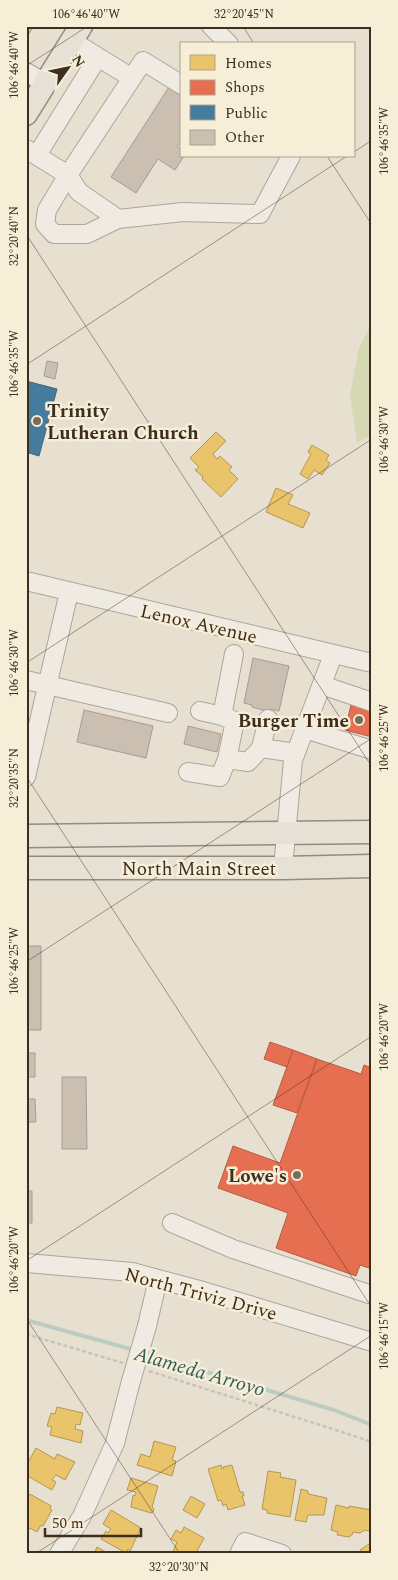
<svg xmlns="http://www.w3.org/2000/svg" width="398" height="1580" font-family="Spectral,serif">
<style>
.green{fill:#d6d7b3}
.homes{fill:#e9c46a;stroke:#b59754}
.shops{fill:#e76f51;stroke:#b45c42}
.public{fill:#457b9d;stroke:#436478}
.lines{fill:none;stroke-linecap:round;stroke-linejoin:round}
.stream{stroke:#bcccc2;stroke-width:4}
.building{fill:#cbbfb2;stroke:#a89c90}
.minor-casing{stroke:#ada599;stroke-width:20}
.major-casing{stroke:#928b80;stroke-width:25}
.path{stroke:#c8c2b9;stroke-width:2.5;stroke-dasharray:4 2.5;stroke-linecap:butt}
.minor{stroke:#efebe3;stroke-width:18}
.major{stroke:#e6e1d4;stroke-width:22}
.minor-bridge-casing{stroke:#ada599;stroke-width:20;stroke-linecap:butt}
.minor-bridge{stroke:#efebe3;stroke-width:18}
.ticks{fill:none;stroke:#3d2e20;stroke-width:1;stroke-opacity:0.45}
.poi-dot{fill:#786c5e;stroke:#f7eed8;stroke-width:2}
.labels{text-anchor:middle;stroke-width:5;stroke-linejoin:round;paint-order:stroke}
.poi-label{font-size:19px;font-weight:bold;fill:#3d2e20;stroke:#f7eed8;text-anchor:end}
.street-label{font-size:19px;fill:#3d2e20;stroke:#f7eed8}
.water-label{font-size:20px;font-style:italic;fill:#2f5d5a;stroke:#f7eed8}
.neatline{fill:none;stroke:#3d2e20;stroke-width:2}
.ticks-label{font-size:12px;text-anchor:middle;fill:#3d2e20}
</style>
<rect width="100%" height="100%" fill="#e7e0d1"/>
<path class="green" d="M372,323V434L357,443L350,395L359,348Z"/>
<path class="homes" d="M26,26H34L28,35L26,34Z
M216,432L226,441L213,454L217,459L220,456L232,467L229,470L238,479L221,497L202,479L203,477L195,470L199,467L190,458Z
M312,445L329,455L326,460L330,463L322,475L314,470L308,479L300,474L311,454L308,452Z
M276,488L293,495L288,504L310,513L303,528L266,512Z
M57,1407L83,1413L80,1425L76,1424L75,1429L83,1431L81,1443L50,1435L52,1427L47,1426L51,1413L55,1414Z
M154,1441L176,1447L172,1460L176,1461L172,1476L137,1465L141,1454L150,1457Z
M36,1448L55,1459L57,1454L75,1462L65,1480L56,1475L52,1480L56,1482L52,1490L26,1475V1466Z
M221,1465L222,1469L224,1468L223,1467L232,1465L240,1492H243L244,1496H242L245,1505L228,1510L226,1504L223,1506L221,1500L218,1501L208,1469Z
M268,1471L281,1473L280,1477L296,1480L290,1517L267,1513V1510L262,1509Z
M131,1478L158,1486L152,1507L154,1509L153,1512L151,1513L131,1507L133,1495L135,1496L136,1492L127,1490Z
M301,1489L308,1491V1494L327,1498L324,1515H308L306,1522L295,1520Z
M30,1494L51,1506L50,1509L52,1510L43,1526L41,1525L37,1532L30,1528L27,1532L26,1531V1507L28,1504L26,1502Z
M191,1496L205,1504L197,1518L183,1510Z
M336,1505L349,1508V1506L372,1510V1529L369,1531L365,1530L360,1533L353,1532L352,1535L349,1537L337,1535L338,1532L331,1530Z
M111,1510L141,1528L130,1551L128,1549L126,1553L101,1539L106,1531L108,1533L111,1529L103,1524Z
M184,1527L204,1538L196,1553L197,1554H172L177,1542L171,1539L176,1530L181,1533Z
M372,1542V1554H362L360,1550Z
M97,1547L109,1554H94Z"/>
<path class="shops" d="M351,705L372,711V737L345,730Z
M270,1042L293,1050L287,1067L264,1059Z
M293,1050L317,1059L297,1113L273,1105Z
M317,1059L361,1074L364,1065L372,1068V1269L360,1265L356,1276L276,1248L288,1213L218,1188L233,1146L280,1163Z"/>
<path class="public" d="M26,381L57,389L39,456L26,452Z"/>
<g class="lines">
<path class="stream" d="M26,1320L134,1350
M143,1353L334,1410L372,1425"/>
</g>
<path class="building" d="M169,87L182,95V141L177,147L182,150V156H184L175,170L158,159L136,193L111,177Z
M47,361L58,363L55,379L44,376Z
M253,658L289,666L279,711L271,709L270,712L252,707V705L244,703Z
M84,710L153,726L146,758L77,742Z
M188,726L221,734L217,752L184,744Z
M26,946H41V1030H26Z
M26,1053H35V1077H26Z
M62,1077H86L87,1149H62Z
M26,1099H35L36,1122H26Z
M26,1191H32V1223H26Z"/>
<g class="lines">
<defs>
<path id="minor" d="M211,26L229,44
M26,72L45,83
M132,78L143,61L182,85
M26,149L68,175L132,78L72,41
M37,155L98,57
M118,219L87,234H54L45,224L47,210L68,175L79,192L118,219L183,212L260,214L291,156
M26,581L372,663
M234,654L222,716L235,721L227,759L248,762L261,748L296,753
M26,680L168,713
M322,685L372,702
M200,711L222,716
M305,729L372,750
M261,748L268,719
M188,772L220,777L227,759
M26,777L69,592
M283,868L293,760L333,655
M172,1223L233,1249L372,1295
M26,1263L132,1272L203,1291L372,1342
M147,1326L158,1279
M59,1554L82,1516L115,1443L131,1381
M239,1554L245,1542L282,1554"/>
<path id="major" d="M26,114L81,26
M26,836L372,832
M26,868H283L372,866"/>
</defs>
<use href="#minor" class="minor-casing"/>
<use href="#major" class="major-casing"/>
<path class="path" d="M26,1334L123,1363
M149,1371L339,1431L372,1442"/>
<use href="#minor" class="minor"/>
<use href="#major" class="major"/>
<defs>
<path id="minor-bridge" d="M131,1381L147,1326"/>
</defs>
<use href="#minor-bridge" class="minor-bridge-casing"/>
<use href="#minor-bridge" class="minor-bridge"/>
</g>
<path class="ticks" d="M243,26L254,44M26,66L88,26M354,152L372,140M327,156L372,225M26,234L372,767M26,365L347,156M26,663L372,439M26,776L372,1308M26,962L372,738M26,1261L372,1036M26,1318L180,1554M35,1554L372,1335"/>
<g class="poi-dot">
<circle cx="37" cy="421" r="5"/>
<circle cx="359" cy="720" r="5"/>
<circle cx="297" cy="1175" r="5"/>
</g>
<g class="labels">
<g class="poi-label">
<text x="47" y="417" text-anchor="start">Trinity<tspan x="47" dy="22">Lutheran Church</tspan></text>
<text x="349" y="727">Burger Time</text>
<text x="287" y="1182">Lowe's</text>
</g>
<g class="street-label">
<text transform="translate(199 623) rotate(13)" y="7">Lenox Avenue</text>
<text x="199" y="875">North Main Street</text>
<text transform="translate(201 1293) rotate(15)" y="7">North Triviz Drive</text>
</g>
<g class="water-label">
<text transform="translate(200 1371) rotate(16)" y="7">Alameda Arroyo</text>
</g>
</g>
<rect width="398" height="1580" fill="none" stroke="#f7eed8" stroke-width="55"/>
<rect x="180" y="42" width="175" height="115" fill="#f7eed8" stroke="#ada18e"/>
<rect x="190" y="55" width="25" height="15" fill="#e9c46a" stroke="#ada18e"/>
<text x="225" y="68" font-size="15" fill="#3d2e20">Homes</text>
<rect x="190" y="80" width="25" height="15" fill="#e76f51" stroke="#ada18e"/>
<text x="225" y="92" font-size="15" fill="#3d2e20">Shops</text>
<rect x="190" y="105" width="25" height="15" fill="#457b9d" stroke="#ada18e"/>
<text x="225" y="118" font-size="15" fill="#3d2e20">Public</text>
<rect x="190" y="130" width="25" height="15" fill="#cbbfb2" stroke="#ada18e"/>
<text x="225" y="142" font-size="15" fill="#3d2e20">Other</text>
<g transform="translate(68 68) rotate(57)" stroke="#f7eed8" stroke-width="4" paint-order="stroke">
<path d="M0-4L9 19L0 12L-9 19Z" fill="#3d2e20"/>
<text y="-8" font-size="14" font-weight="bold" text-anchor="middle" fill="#3d2e20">N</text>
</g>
<path d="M45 1528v8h96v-8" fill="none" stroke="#3d2e20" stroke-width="2.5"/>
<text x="52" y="1528" font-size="15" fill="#3d2e20" stroke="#f7eed8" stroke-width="4" paint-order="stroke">50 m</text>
<rect x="28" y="28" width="342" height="1524" class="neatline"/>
<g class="ticks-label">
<text x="86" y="18">106°46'40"W</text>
<text x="244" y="18">32°20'45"N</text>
<text transform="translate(14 65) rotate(-90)" y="4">106°46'40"W</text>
<text transform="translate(384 141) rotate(-90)" y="4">106°46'35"W</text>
<text transform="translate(14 236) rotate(-90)" y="4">32°20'40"N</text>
<text transform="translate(14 364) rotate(-90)" y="4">106°46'35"W</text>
<text transform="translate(384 440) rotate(-90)" y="4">106°46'30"W</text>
<text transform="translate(14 663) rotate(-90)" y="4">106°46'30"W</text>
<text transform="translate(384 738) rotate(-90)" y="4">106°46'25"W</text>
<text transform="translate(14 778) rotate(-90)" y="4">32°20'35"N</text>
<text transform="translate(14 961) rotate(-90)" y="4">106°46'25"W</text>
<text transform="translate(384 1037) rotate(-90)" y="4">106°46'20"W</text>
<text transform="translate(14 1260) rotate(-90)" y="4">106°46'20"W</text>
<text transform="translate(384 1336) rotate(-90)" y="4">106°46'15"W</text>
<text x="179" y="1571">32°20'30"N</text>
</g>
</svg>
